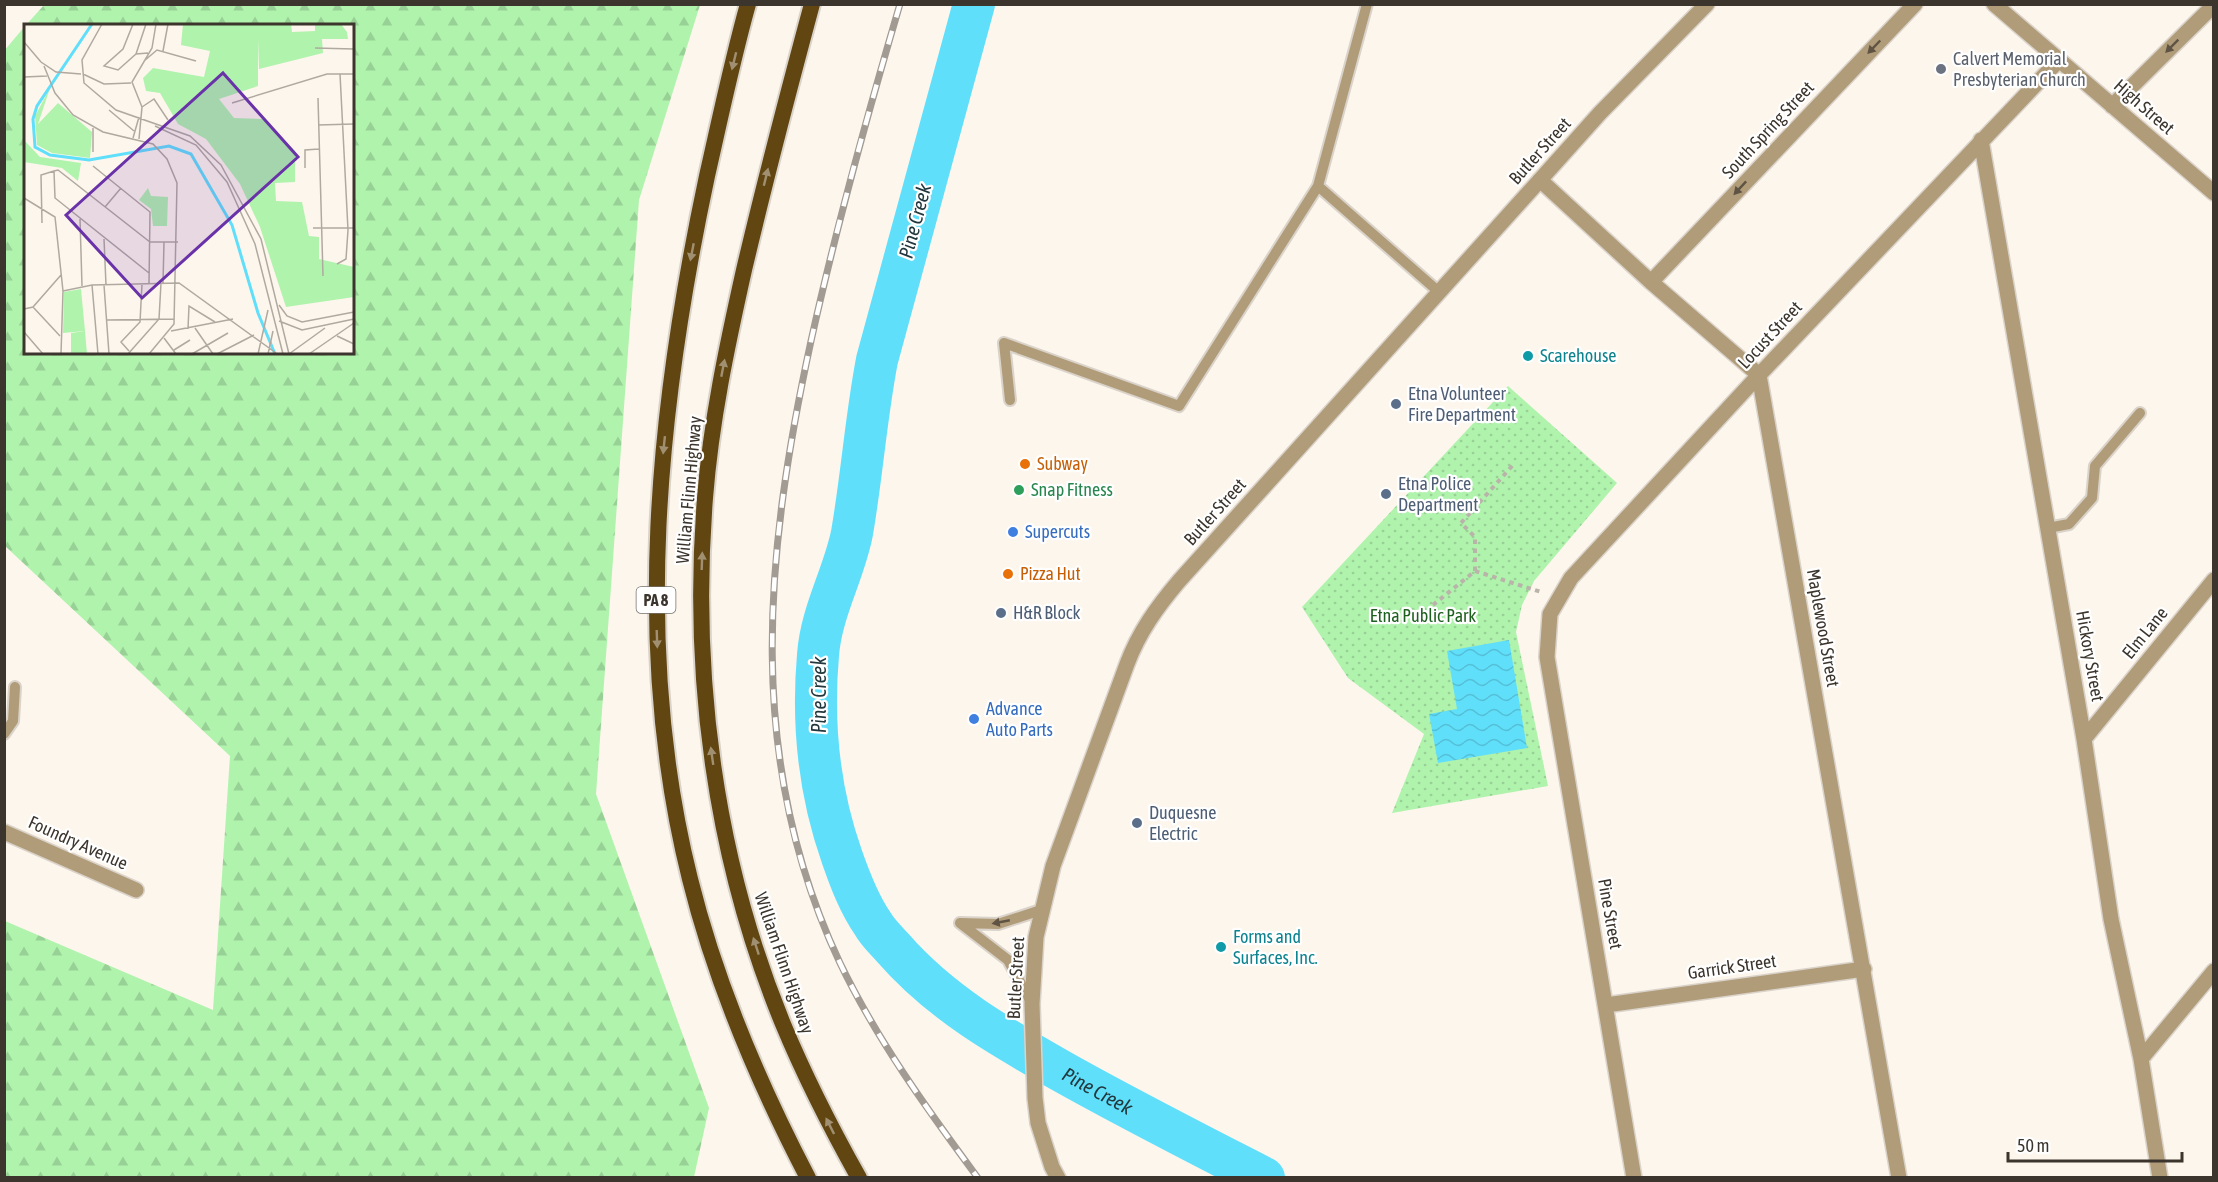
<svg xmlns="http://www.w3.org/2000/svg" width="2218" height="1182" font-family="'Asap Condensed',sans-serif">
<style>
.forest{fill:url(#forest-firs)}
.park{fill:url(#park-dots)}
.water{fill:url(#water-waves)}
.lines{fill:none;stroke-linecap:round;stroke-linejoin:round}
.river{stroke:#60dffb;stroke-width:42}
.service-casing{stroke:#dad3ca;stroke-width:14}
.minor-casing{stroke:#dad3ca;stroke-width:18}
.tertiary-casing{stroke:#dad3ca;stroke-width:18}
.trunk-casing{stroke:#dad3ca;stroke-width:20}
.path{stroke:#bab3aa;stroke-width:4;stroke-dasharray:4.5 4.5;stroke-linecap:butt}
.service{stroke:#b19c7a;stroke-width:10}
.minor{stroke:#b19c7a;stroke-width:15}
.tertiary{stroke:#b19c7a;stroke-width:15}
.trunk{stroke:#614612;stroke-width:16}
.rail-casing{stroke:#a29b93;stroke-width:7}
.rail{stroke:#fff;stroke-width:4.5;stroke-dasharray:14;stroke-linecap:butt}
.oneway{fill:#5f5444}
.oneway2{fill:#a09071}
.worship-dot{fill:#6b7280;stroke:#fff;stroke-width:2}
.culture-dot{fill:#0f9aa8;stroke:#fff;stroke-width:2}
.service-dot{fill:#5c6f8a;stroke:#fff;stroke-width:2}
.food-dot{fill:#e8710a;stroke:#fff;stroke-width:2}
.leisure-dot{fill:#2e9e5b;stroke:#fff;stroke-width:2}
.shop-dot{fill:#3f7fe0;stroke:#fff;stroke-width:2}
.labels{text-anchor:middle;stroke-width:4.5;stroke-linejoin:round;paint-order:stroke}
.shield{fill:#fff;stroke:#76726c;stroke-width:1.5}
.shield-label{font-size:16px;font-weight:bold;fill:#3c352d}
.worship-label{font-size:18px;fill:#5b616d;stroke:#fff;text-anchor:start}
.street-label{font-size:18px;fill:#3c352d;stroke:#fff}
.culture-label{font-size:18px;fill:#0d838f;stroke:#fff;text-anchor:start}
.service-label{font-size:18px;fill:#4e5e75;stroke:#fff;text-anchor:start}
.food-label{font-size:18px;fill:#c56008;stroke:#fff;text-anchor:start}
.leisure-label{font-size:18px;fill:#27864d;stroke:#fff;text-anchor:start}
.shop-label{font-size:18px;fill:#366cbe;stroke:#fff;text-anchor:start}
.park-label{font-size:18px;fill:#1e601f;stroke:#fff}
.water-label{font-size:20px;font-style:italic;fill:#22383d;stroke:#fff}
.inset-river{fill:none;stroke:#60dffb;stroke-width:3}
.inset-road{fill:none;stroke:#b0a9a0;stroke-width:1.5}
.view{fill:#6932a8;fill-opacity:0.15;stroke:#6932a8;stroke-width:3}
.inset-edge{fill:none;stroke:#3c352d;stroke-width:3}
</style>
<defs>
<pattern id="forest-firs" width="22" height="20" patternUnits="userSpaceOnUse" patternTransform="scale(1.5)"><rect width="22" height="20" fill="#b0f3ad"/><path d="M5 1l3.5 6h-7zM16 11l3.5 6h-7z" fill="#98d195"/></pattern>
<pattern id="park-dots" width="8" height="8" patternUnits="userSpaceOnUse" patternTransform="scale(1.5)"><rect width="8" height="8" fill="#b0f3ad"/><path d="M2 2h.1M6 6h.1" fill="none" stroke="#98d195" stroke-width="1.8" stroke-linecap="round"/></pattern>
<pattern id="water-waves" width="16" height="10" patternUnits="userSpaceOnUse" patternTransform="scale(1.5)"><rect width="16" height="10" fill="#60dffb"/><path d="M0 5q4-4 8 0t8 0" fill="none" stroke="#54c0d7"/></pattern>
</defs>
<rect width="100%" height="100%" fill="#fdf6ed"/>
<path class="forest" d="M45,4L700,5L639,200L596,794L709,1108L694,1177H5V921L213,1010L230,756L5,546L4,51L25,26L26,352H352V26L26,25Z"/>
<path class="park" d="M1508,386L1617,483L1534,581L1522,605L1516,632L1548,786L1392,813L1424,734L1348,678L1302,607Z"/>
<path class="water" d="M1509,640L1527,748L1438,763L1429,714L1457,709L1447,651Z"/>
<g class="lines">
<path class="river" id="s1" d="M974,4L877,360C866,417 862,475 852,533C844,574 821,612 818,655C812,724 819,792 842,857C850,880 859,904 873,924C878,933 887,941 893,948C941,1003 1001,1037 1063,1072C1129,1109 1196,1143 1264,1178"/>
<defs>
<path id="service" d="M1367,4L1318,186L1439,292
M1010,400L1004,343L1179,406L1318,186
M2048,528L2069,524L2092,498L2095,466L2140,413
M4,734L13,721L15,687
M960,923L1008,960L1032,1004
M960,923L998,924L1041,910"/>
<path id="minor" d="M1994,4L2214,193
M2112,106L2214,5
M1981,140L2084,739L2111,919L2141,1059L2160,1178
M1540,180L1651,282L1759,375L1899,1178
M1651,282L1915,4
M2084,739L2214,580
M4,832L136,890
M1606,1005L1864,969
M2141,1059L2214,971
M1634,1178L1547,657L1550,614L1571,578L1759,375L2059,60"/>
<path id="tertiary" d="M1058,1178L1052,1167L1038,1123L1035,1098L1032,1004L1036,937L1053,866L1127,664C1139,632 1157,607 1179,581L1540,180L1600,113L1707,4"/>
<path id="trunk" d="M748,4C732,61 720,119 707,176C658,406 632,648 690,879C716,984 758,1082 808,1178
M812,4C788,93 765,181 744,270C727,346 711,421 705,498C691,676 715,859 783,1024C805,1077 831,1128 859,1178"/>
</defs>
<use href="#service" class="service-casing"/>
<use href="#minor" class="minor-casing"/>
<use href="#tertiary" class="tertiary-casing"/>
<use href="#trunk" class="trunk-casing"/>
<path class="path" d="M1475,571L1541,592
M1433,605L1475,571V537L1461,523L1513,465"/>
<use href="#service" class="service"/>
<use href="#minor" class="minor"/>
<use href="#tertiary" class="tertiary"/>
<use href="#trunk" class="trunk"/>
<defs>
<path id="rail" d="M900,4C867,116 836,228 811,341C765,553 744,760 840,963C877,1040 927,1109 978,1178"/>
</defs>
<use href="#rail" class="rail-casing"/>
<use href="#rail" class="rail"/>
</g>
<defs><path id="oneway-solid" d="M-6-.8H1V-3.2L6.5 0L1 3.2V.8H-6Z" transform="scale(1.5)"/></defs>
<g class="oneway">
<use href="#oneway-solid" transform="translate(2172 46) rotate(135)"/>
<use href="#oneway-solid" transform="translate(1874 47) rotate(134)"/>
<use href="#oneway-solid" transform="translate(1740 188) rotate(133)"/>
<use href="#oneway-solid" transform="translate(1001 922) rotate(169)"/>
</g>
<g class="oneway2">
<use href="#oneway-solid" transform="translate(734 61) rotate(104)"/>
<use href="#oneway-solid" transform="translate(766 177) rotate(-76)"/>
<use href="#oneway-solid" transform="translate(692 252) rotate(101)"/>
<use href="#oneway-solid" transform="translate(723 368) rotate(-79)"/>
<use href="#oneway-solid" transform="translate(664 445) rotate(96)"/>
<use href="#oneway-solid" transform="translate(702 561) rotate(-88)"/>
<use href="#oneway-solid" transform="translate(657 639) rotate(88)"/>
<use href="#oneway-solid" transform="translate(712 756) rotate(-98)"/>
<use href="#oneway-solid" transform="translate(756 946) rotate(-108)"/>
<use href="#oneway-solid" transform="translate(830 1126) rotate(-117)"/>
</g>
<circle class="worship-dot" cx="1941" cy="69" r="6"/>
<g class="culture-dot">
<circle cx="1528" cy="356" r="6"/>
<circle cx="1221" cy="947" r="6"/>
</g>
<g class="service-dot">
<circle cx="1396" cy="404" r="6"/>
<circle cx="1386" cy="494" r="6"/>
<circle cx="1001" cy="613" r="6"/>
<circle cx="1137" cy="823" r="6"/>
</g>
<g class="food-dot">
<circle cx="1025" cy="464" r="6"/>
<circle cx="1008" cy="574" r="6"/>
</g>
<circle class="leisure-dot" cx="1019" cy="490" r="6"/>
<g class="shop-dot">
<circle cx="1013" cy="532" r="6"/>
<circle cx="974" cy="719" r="6"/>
</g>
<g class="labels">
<rect class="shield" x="636.5" y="587" width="39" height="26" rx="4.5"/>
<g class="shield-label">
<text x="656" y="606">PA 8</text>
</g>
<g class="worship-label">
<text x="1953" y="65">Calvert Memorial<tspan x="1953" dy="21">Presbyterian Church</tspan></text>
</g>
<g class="street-label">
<text transform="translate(2144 107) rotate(41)" y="6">High Street</text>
<text transform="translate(1768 130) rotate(-47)" y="6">South Spring Street</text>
<text transform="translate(1540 151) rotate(-48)" y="6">Butler Street</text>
<text transform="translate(1770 335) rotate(-47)" y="6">Locust Street</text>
<text transform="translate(689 490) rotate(-85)" y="6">William Flinn Highway</text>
<text transform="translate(1215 512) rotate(-48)" y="6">Butler Street</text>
<text transform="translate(1823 628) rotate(80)" y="6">Maplewood Street</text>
<text transform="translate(2145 633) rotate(-51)" y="6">Elm Lane</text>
<text transform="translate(2090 656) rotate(80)" y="6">Hickory Street</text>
<text transform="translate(78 843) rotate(24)" y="6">Foundry Avenue</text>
<text transform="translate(1610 914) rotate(80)" y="6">Pine Street</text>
<text transform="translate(784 963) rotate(71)" y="6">William Flinn Highway</text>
<text transform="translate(1732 967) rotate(-8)" y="6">Garrick Street</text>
<text transform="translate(1016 978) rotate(-87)" y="6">Butler Street</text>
</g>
<g class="culture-label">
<text x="1540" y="362">Scarehouse</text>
<text x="1233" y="943">Forms and<tspan x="1233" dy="21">Surfaces, Inc.</tspan></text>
</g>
<g class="service-label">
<text x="1408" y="400">Etna Volunteer<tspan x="1408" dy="21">Fire Department</tspan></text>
<text x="1398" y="490">Etna Police<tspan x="1398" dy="21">Department</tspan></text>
<text x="1013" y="619">H&amp;R Block</text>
<text x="1149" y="819">Duquesne<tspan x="1149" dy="21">Electric</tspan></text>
</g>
<g class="food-label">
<text x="1037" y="470">Subway</text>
<text x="1020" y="580">Pizza Hut</text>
</g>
<g class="leisure-label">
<text x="1031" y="496">Snap Fitness</text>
</g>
<g class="shop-label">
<text x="1025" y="538">Supercuts</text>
<text x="986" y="715">Advance<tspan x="986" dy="21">Auto Parts</tspan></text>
</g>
<g class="park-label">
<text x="1423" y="622">Etna Public Park</text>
</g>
<g class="water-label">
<text transform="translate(915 221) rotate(-75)" y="7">Pine Creek</text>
<text transform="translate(819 695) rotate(-90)" y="7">Pine Creek</text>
<text dy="7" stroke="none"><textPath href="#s1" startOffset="1232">Pine Creek</textPath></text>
</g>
</g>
<g transform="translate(24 24)">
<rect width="330" height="330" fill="#fdf6ed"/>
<path d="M159,0H267L268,8L291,7V0H317L323,8L324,15H234V62L195,75L210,94L239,95L271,127V158L251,159L252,177L278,178L285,212L295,213V235L330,243V273L262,283L236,203L216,160L182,115L154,100L136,69L122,67L119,54L129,44L180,53L186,27L157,21ZM0,116L16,133L57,139L54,157L38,144L0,138ZM61,307L63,330H47V309Z" fill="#b0f3ad"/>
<path d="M57,265L61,307L39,309L40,268Z" fill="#b0f3ad"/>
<path d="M234,15H298L299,29L235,45ZM26,64L14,100L34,79L68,108L66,134L28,129L13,121L11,92ZM124,164L127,172L144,173L143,202H129L127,185L115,176Z" fill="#b0f3ad"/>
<path class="inset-river" d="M68,0L13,82L9,95L11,123L26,131L65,136L145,122L167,130L208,201L234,289L251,330"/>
<path class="inset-road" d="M78,0L58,36L60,59L92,86L166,112L197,141L237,215L265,330M109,0L99,25L80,42L94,46L112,30L124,29M0,18L17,38L32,48L57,50M291,24L330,25M139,27L144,0M112,30L122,0M120,37L133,26L172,37M20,42L31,69L49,91L79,108L129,120L143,135L153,159L150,300L125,330M59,50L80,60L107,59M0,53L23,52M294,74L299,252M208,79L303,50H330M118,83L130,75L144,96M85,86L110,107M294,101L330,100M131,102L172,121L203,158L231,220L259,330M69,104V128M109,114L115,93M115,115L118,83L108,58L128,24L132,0M69,142L126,188L125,260M281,144V126L295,125M30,147L34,146L126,218H154M30,147L31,174L125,249M0,174L31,193L39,267L37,330M81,183L97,164M56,195L58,262M18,199L17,151L30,147M289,204H330M80,215L82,261M313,240L322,235L324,206L316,50M0,259V210M139,259L140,218M68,261L74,330M80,261L85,330M39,267L68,261L155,259L252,329M255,281L263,292L278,298L330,288M9,283L36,312M0,285L9,283L37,251M83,296L150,295M255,297L278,306L330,295M171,304L189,330M164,305L165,282L191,298M147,307L209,295M0,308L19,330M313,312L330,320M140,314L152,330M150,326L166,316M105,327L97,318L116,298L118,260M104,330L135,295L137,259M168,330L204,309M193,330L230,311M234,330L244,286M244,330L249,307M265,330L301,304M285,330L330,299"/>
<path class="view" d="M199,49L274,133L118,274L42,191Z"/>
<rect width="330" height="330" class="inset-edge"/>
</g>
<rect width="2218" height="1182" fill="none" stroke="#3c352d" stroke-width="12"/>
<path d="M2008 1152v9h174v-9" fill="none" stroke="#3c352d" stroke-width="3"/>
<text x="2017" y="1152" font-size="18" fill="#3c352d" stroke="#ffffff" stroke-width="4.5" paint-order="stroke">50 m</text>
</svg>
